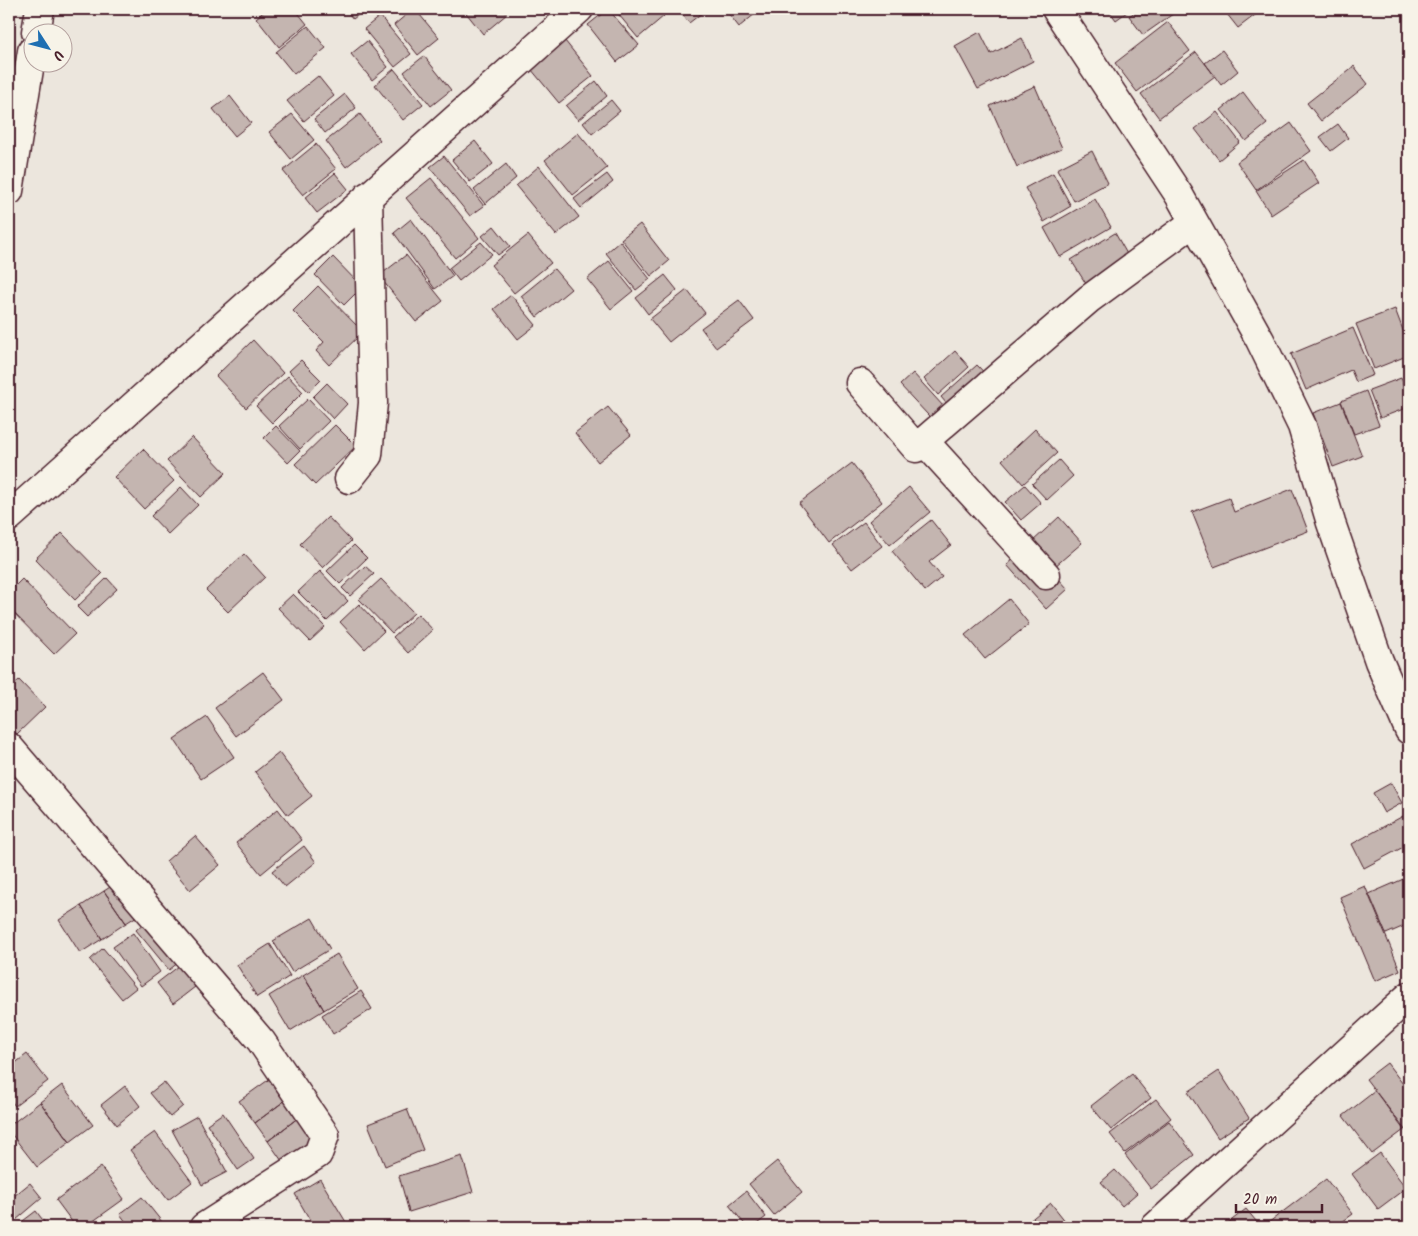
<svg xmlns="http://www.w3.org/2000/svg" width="1418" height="1236" font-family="Kalam,sans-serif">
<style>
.building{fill:#c4b5b0;stroke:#4a1f2b}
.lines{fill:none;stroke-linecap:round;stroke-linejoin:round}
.street-casing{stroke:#4a1f2b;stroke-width:31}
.street{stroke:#f7f3e8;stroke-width:28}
</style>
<rect width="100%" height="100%" fill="#ece6dd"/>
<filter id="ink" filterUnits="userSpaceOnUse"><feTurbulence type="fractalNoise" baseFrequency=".02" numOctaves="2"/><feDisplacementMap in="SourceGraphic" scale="10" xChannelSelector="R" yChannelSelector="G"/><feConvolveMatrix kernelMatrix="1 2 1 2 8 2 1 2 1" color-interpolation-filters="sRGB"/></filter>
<g filter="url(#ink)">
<path class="building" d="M267,9H295L307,24L279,47L256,18Z
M345,9H366L353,19Z
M413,9H415L439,38L418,55L394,25Z
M463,9H503L507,14L483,34Z
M608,9L639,45L617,62L588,25Z
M614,9H658L664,16L638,38Z
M678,9H707L689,23Z
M725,9H761L739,27Z
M1108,9H1131L1116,20Z
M1139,9H1180L1143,35L1129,16Z
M1223,9H1263L1238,28Z
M380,16L411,54L395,67L364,29Z
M1168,22L1190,51L1137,92L1115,63Z
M308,26L326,48L294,74L276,52Z
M980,32L991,54L1022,38L1033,61L978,89L955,46Z
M367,41L388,67L372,80L351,54Z
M565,41L593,76L559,103L531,69Z
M1222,50L1238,71L1221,85L1205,63Z
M1196,52L1215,76L1159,118L1141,94Z
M424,56L451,90L431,106L404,72Z
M1354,66L1368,84L1321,121L1307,103Z
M394,69L423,104L403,120L375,85Z
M318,76L334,96L304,121L287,101Z
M596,81L607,96L578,120L566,106Z
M1035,86L1062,148L1017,167L990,106Z
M1243,92L1267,124L1246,141L1221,110Z
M345,94L356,108L325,133L314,119Z
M230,96L251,123L235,136L213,109Z
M611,100L620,111L592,134L583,123Z
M1217,112L1240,142L1219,160L1195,129Z
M292,114L314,140L291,159L269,132Z
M360,114L380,140L346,167L326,141Z
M1291,123L1311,151L1256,190L1237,162Z
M1338,124L1348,138L1331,151L1320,137Z
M578,133L607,168L573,195L545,160Z
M475,141L493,164L470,182L452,160Z
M316,144L336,169L303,195L283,171Z
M1092,151L1108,183L1074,201L1057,169Z
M444,156L484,206L470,216L430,167Z
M1304,160L1319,183L1271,215L1256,191Z
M506,164L516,178L485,204L474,190Z
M539,166L579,217L556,235L516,186Z
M335,173L348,189L317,213L305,198Z
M1053,173L1071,206L1044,222L1025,188Z
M607,174L613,182L581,208L574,199Z
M431,178L479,238L455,258L406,198Z
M1095,199L1111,227L1060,257L1044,228Z
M411,219L453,276L435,289L394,233Z
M640,224L669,261L651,276L621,239Z
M494,226L510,246L498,255L482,236Z
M1115,233L1131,261L1088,287L1071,260Z
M528,235L551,263L514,293L491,265Z
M620,241L650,279L636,290L606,253Z
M481,242L492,254L459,281L449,268Z
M406,255L443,301L416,322L379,276Z
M333,257L362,287L344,305L315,275Z
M609,261L633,291L611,309L587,279Z
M554,269L571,289L537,317L521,296Z
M665,275L677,290L648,314L636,298Z
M318,286L363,332L329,365L316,351L324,342L293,311Z
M687,290L705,313L669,342L650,319Z
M511,295L536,325L518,339L494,309Z
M739,300L754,320L716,348L701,328Z
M1395,309L1409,346V355L1374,369L1356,324Z
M1353,328L1373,375L1356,382L1351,370L1306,390L1291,354Z
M253,340L283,373L246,408L216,376Z
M955,351L969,367L938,395L924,379Z
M301,360L321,380L309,392L289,371Z
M977,365L994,383L957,416L941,397Z
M913,373L954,418L942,430L900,385Z
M288,376L303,392L272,423L256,406Z
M1401,378L1409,400V407L1380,418L1369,390Z
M327,383L347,404L333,419L313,397Z
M1366,391L1379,425L1354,434L1341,401Z
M308,399L329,421L300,449L279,426Z
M1341,402L1362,456L1333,467L1313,413Z
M608,407L631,435L598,462L575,433Z
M335,425L356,446L315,485L295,464Z
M276,426L300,451L288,463L264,438Z
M1035,429L1057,453L1023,484L1002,460Z
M192,437L226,473L201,497L167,461Z
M143,449L174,481L144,509L114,477Z
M1059,460L1073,476L1047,500L1032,484Z
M852,463L882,502L829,543L799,503Z
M1025,485L1041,503L1021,520L1005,502Z
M181,487L198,505L168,534L151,516Z
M909,487L930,512L890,545L869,521Z
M1292,489L1308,531L1214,567L1192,512L1229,498L1234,512Z
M328,517L351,541L323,568L300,544Z
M1059,517L1082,543L1054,567L1032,542Z
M931,520L951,545L929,562L942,577L925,591L892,551Z
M864,522L882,546L852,569L833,545Z
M62,533L102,574L75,600L35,559Z
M354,545L367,558L340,584L327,571Z
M1029,546L1068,589L1046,609L1007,565Z
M244,554L265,577L228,612L206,590Z
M365,566L374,574L350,596L342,588Z
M320,571L348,601L327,621L298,592Z
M107,578L117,589L87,617L77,607Z
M22,579L75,634L54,654L9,608V592Z
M381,579L414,613L392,633L359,599Z
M293,594L325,627L310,641L278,608Z
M1009,599L1029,624L985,659L965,635Z
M359,604L384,631L365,649L340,622Z
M418,614L433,630L408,653L393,637Z
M263,672L284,700L236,736L215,708Z
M19,680L45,707L17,734L9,725V689Z
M207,717L234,757L201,779L174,739Z
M279,753L312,796L288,815L255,772Z
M1391,783L1402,803L1384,813L1373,793Z
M278,809L302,840L261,874L236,843Z
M1403,816L1409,827V844L1364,868L1352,844Z
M195,836L220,865L190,890L166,861Z
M304,846L316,862L285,887L272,871Z
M1408,877L1409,924L1386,934L1369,894Z
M121,880L142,913L126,923L104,891Z
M1365,886L1400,970L1375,981L1340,897Z
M104,891L126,923L102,939L81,906Z
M81,906L102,939L80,953L59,920Z
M150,917L184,958L169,970L136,930Z
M312,918L330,949L292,972L273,941Z
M133,933L160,972L141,986L113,947Z
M270,944L290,976L257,997L237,965Z
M103,948L136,988L122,999L90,960Z
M337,954L358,989L324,1010L303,975Z
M188,959L204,980L173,1004L157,983Z
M303,975L324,1010L290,1031L269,996Z
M361,991L372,1009L333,1034L322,1015Z
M27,1054L48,1081L15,1106L9,1098V1068Z
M1387,1063L1409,1092V1135L1366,1079Z
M1219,1071L1249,1118L1218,1138L1188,1092Z
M1132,1074L1151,1098L1111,1130L1091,1106Z
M271,1078L287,1099L255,1123L239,1101Z
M164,1082L183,1106L170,1117L150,1093Z
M62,1085L93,1125L70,1142L40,1102Z
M125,1086L140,1106L117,1125L101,1105Z
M1375,1091L1404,1130L1372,1154L1343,1116Z
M287,1099L299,1117L268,1141L255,1123Z
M1156,1099L1171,1118L1125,1153L1110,1134Z
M40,1102L70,1142L37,1167L9,1131V1126Z
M407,1109L423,1150L385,1166L368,1124Z
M223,1113L254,1159L238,1170L207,1124Z
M197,1116L227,1172L202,1185L172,1130Z
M299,1117L316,1140L284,1164L268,1141Z
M1169,1121L1194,1155L1151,1189L1125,1155Z
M155,1132L192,1182L168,1200L130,1150Z
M1380,1153L1406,1188L1378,1209L1352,1174Z
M462,1156L473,1192L409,1212L399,1176Z
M777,1161L802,1192L774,1215L749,1184Z
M101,1167L124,1199L85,1227H76L56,1200Z
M1115,1170L1137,1193L1122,1206L1101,1182Z
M320,1179L349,1227H314L295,1194Z
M1326,1179L1353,1214L1335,1227H1265L1264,1226Z
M30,1183L42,1198L9,1226V1200Z
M746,1191L766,1217L753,1227H747L729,1205Z
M142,1197L166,1227H130L120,1214Z
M1051,1203L1070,1227H1022Z
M1246,1209L1261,1227H1223Z
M36,1211L48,1227H15Z"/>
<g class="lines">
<defs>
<path id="street" d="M1056,9L1179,195L1260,340L1302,426L1331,523L1379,661L1409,730
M36,32L40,9
M9,191L32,51
M860,383L916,448L1089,299L1194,222
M924,441L1046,575
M349,479L368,455L373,403L368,196
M9,517L579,9
M9,747L261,1041L325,1135L318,1154L204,1227
M1155,1227L1409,996"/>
</defs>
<use href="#street" class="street-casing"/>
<use href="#street" class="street"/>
</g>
</g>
<rect width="1418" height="1236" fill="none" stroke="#f7f3e8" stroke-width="30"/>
<rect x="15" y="15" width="1388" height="1206" fill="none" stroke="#4a1f2b" stroke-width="2" filter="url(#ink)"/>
<g transform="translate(48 48) rotate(126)"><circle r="24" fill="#f7f3e8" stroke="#b29e9c"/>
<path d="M0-4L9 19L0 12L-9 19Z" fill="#1f6fb2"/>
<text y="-8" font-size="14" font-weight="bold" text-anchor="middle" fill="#4a1f2b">U</text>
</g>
<path d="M1236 1204v8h86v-8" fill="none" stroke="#4a1f2b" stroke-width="2.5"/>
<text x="1243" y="1204" font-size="15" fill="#4a1f2b" stroke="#f7f3e8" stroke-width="4" paint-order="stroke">20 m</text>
</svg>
